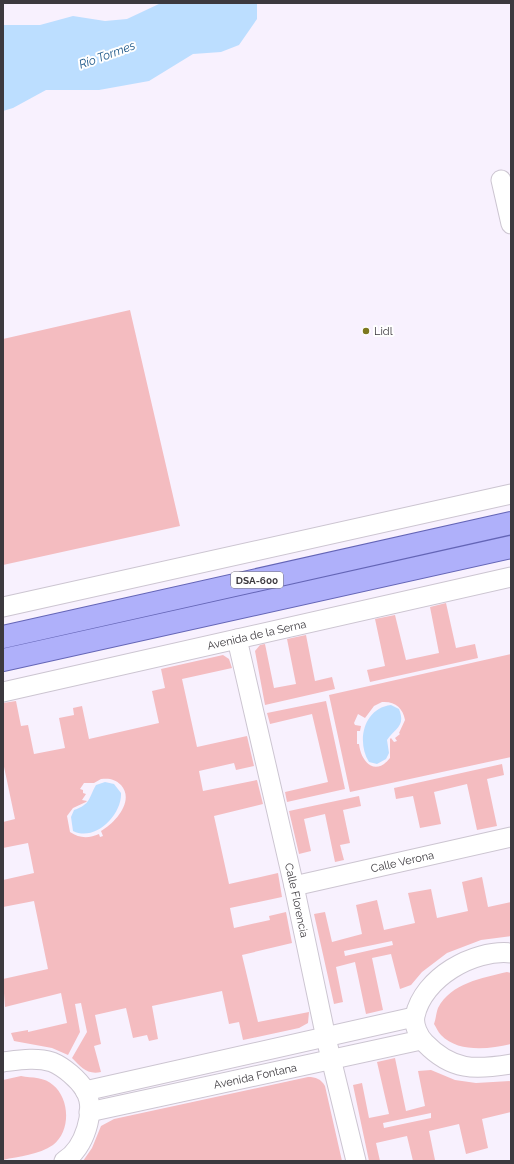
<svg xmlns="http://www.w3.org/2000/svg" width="514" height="1164" font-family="Raleway,sans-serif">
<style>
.green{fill:#f4bcc0;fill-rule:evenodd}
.water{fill:#bcdeff}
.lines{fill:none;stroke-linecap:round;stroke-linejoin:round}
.street-casing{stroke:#ccc5d1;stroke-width:21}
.primary-casing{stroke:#6465b6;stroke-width:24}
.street{stroke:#fff;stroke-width:19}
.primary{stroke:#afb0fa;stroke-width:22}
.poi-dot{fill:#7c781e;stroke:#fff;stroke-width:1.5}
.labels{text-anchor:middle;stroke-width:4;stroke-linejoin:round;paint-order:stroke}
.shield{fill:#fff;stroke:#767478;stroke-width:1}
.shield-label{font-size:10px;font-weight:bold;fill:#3c393e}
.poi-label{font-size:11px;fill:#3c393e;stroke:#fff;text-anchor:start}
.street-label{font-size:11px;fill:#3c393e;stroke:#fff}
.water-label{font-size:12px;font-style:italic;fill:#195486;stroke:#fff}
</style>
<rect width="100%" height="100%" fill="#f8f1fe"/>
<path class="green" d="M130,310L180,526L3,565V339Z
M446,603L456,648L475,644L478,658L370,682L367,670L385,666L375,619L395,615L406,660L439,653L430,607Z
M306,635L315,681L332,677L335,689L265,705L255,651L260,645L265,644L274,688L296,684L287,639Z
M511,654V757L350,792L329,695ZM382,702C395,701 403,708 405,720L399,733L400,734L395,738L397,741L394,742L391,738L390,739V758C375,777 361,762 359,744H357V731H360L361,726L355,725L354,723L358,714L365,718L374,706Z
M223,655L229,659L232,668L182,679L197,747L247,736L254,766L236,770L234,763L199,771L203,791L257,780L263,804L214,816L229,884L278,873L282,897L230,908L234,928L270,920L269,916L286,912L292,943L242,955L258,1022L309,1012L308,1023L299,1028L243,1040L239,1022L229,1024L222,991L152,1006L158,1039L149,1041L147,1035L133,1038L126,1008L95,1015L101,1044L94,1046L101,1072C87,1075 81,1067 72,1058L87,1032L81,1003L75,1004L80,1032L68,1055L52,1048L14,1041L11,1033L28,1030V1032L67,1023L61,993L5,1007L3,979L48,969L34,901L3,907V880L34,873L28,843L3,848V822L15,819L3,762V703L16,701L21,726L28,725L34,754L65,748L59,718L74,715L73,708L82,706L89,739L159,723L152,691L165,688L161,669ZM101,779C109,778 115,779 121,785C135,801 115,823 101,831L103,836L100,837L99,834C90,838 80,839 70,832L67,816L73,808L86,802L87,801L82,800L86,794L83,793V790L80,789L84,783H94Z
M326,701L345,789L287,802L285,792L328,782L312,714L270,724L267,713Z
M502,764L504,775L487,779L497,826L477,830L467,784L434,792L441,824L420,828L413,796L396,799L394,788Z
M359,796L361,806L343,810L350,843L340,845L344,860L335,862L325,814L304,819L311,851L299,854L289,811Z
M482,877L488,907L511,902V936L481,940L447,953L422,972L411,985L400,989L391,954L372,958L383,1010L366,1014L355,962L336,967L343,1002L334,1004L314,914L325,912L332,942L362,934L356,905L377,900L384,930L415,923L408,893L431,889L437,918L468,911L462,882ZM392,941L393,945L345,956L344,951Z
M507,972L511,973V1044C490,1049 458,1053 441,1035C438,1032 436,1027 434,1024C436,1019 436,1013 438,1008C451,983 482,978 507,972Z
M395,1058L406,1111L425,1106L418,1071L431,1070L455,1080L476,1083L511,1081V1112L482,1119L488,1148L466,1154L459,1124L429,1131L435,1160L413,1161L407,1136L376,1143L380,1161H369L353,1085L362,1083L369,1118L389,1114L377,1062ZM431,1113V1118L384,1128L383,1123Z
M21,1076C32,1078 45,1077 53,1085C70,1099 71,1131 53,1145C39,1155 19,1156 3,1160V1080Z
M308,1077C316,1077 321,1079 325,1086L342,1161H83L92,1148L101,1126L114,1119Z"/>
<path class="water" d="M161,3H257V19L239,45L221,52L193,54L149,81L99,90H46L13,108L3,111V25H40L73,16L105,21L127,19Z
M391,705L399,709C406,727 395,728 387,740L389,753L386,759L377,764L369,762C356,741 364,708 391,705Z
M105,782L114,784L121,793C122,815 95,842 73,831L71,817L74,810C91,804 88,799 96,785Z"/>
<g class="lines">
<defs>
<g id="street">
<path d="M501,180L511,224"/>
<path d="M3,607L511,494"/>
<path id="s1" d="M237,639L294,886L326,1038L356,1161"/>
<path id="s2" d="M3,692L511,577"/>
<path id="s3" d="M294,886L511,837"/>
<path d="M511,953C473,949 423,978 415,1016C413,1025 419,1037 425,1043C452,1071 475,1070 511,1064"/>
<path d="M3,1062C19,1060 36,1057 52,1062C64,1067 78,1079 85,1090C97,1111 84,1149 64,1161"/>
<path d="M85,1091L414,1017"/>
<path id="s4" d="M89,1112L421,1040"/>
</g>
<path id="primary" d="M3,637L511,523
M3,660L511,547"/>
</defs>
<use href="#street" class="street-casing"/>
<use href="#primary" class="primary-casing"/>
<use href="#street" class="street"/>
<use href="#primary" class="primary"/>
</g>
<circle class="poi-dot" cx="366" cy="331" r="4"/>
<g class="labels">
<rect class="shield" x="231" y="572" width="52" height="16" rx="3"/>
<g class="shield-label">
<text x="257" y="584">DSA-600</text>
</g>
<g class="poi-label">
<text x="374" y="335">Lidl</text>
</g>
<g class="street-label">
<text dy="4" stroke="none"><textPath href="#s2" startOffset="260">Avenida de la Serna</textPath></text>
<text dy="4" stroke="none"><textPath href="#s3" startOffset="111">Calle Verona</textPath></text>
<text dy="4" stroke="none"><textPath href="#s1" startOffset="268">Calle Florencia</textPath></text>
<text dy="4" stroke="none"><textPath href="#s4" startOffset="170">Avenida Fontana</textPath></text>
</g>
<g class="water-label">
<text transform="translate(107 55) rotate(-20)" y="4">Río Tormes</text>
</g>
</g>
<rect width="514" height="1164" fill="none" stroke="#3c393e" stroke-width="8"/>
</svg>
